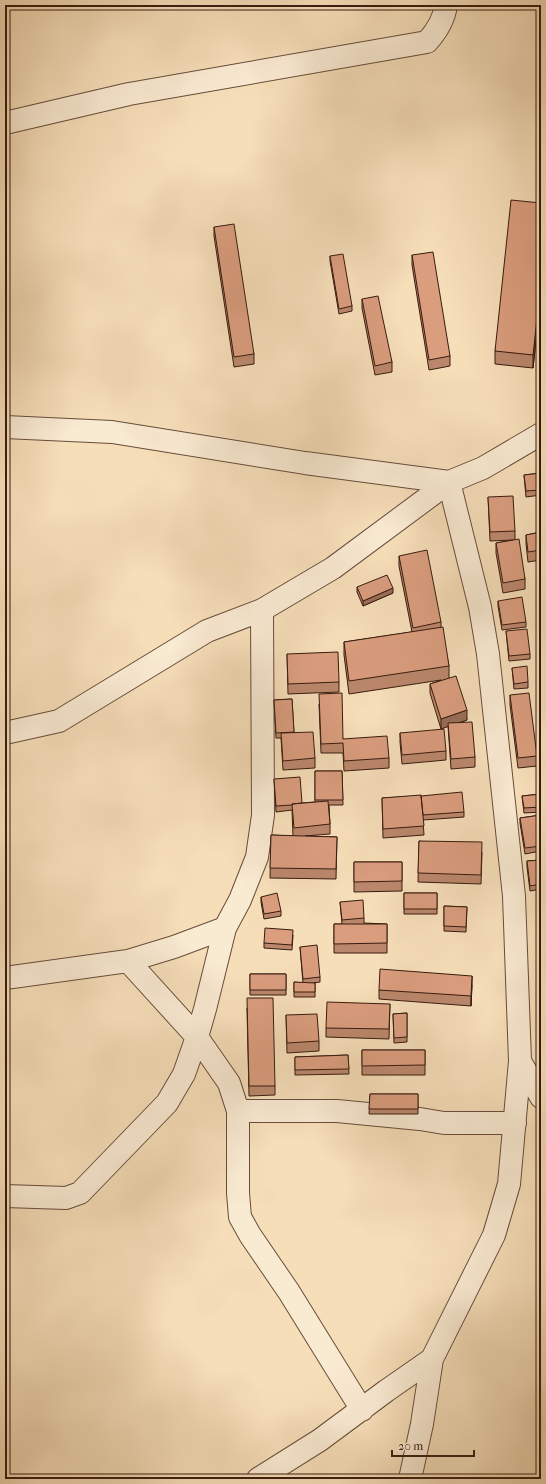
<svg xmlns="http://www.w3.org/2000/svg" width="546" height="1484" font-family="'IM FELL French Canon',serif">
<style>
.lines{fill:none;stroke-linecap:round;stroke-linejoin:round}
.minor-casing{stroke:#684c3a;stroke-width:24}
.minor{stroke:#f9ead2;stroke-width:22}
.wall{fill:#bb876c;stroke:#381b0f}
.shaded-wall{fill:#996e58;stroke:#381b0f}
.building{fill:#da9d7e;stroke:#381b0f}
</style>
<rect width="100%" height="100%" fill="#f6deb9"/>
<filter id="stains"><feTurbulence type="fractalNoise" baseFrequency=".005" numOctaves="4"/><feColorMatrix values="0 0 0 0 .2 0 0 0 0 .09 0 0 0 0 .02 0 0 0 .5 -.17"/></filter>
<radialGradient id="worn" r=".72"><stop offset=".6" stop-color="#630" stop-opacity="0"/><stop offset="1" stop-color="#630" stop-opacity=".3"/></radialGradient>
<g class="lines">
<defs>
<path id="minor" d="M5,123L129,94L427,42C437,31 444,20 446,5
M5,427L112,432L305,463L449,482L483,468L541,434
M5,733L59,721L207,631L262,610L333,568L449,482L480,607L488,654L514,896L520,1061L509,1184L494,1235L432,1359L422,1424L410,1479
M128,961L197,1037L229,1083L238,1111V1193L240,1217L250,1235L289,1292L362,1410
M5,978L128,961L174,947L225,928
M520,1061L541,1097
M238,1111H337L420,1119L444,1123H515
M5,1196L66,1198L80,1193L167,1103L184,1074L197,1037L205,1009L225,928L240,900L257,857L263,815L262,610
M258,1479L320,1440L386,1391L432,1359"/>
</defs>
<use href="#minor" class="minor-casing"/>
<use href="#minor" class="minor"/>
</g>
<path class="wall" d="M541,203V295L533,368L495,364V351Z
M214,227L254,354V364L234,367L214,236Z
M412,255L450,356V366L429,370L412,265Z
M330,256L352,306V311L339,314L330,261Z
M362,299L392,362V372L375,375L362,308Z
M541,473V495L526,497L524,475Z
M488,497L515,531V540L525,579V589L503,593L496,553V543L513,540L490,541Z
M541,532V560L528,562L526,544V535Z
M399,556L441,622V628L449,666V678L467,720L459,723L475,757V767L451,769L448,726L441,729L430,693V684L441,680L349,694L344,655V642L412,632L399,566Z
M538,576H541V598L540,599Z
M357,587L393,593L363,606L357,592Z
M498,601L526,622V627L502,630L498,606Z
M538,601H541V625L538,606Z
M506,631L530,654V659L509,661Z
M287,654L339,682V692L288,694Z
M512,668L528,682V688L514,689Z
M510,695L537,756V766L518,768L510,705Z
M292,699L294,733L315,758V768L283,770L281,738H276L274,700Z
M319,704L343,739L389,758V768L344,771L343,753H321Z
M400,733L446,751V760L402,764L400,742Z
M315,771H342L343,805H329L330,824V834L305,836L337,837L336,879L270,878L271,835L293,836L292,810L276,812L274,779L302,803L315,802Z
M541,794V812L524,813L522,796Z
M421,796L464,812V817L423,820L424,835L383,838L382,798Z
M541,815V851L525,854L520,823V818Z
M419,841L482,852L481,884L418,882Z
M541,860V889L530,891L527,867V861Z
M354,862H402V891L354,892Z
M404,893H437V914H404Z
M261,897L281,911V916L264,919L261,902Z
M340,902L364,918V923L387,924V953H334V924H342Z
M444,906L467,907L466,932L444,931Z
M538,918H541V943H538Z
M293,935L292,950L264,948V943Z
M300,947L320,977V982L313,983H315V997H294V982L303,983Z
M250,974H286V995H250Z
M472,985L471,1006L379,999V990Z
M390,1004L389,1039L326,1037V1028Z
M247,1008L275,1086V1095L249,1096Z
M407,1013V1042L394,1043L393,1014Z
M286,1015L319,1041V1051L287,1053Z
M362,1050H425V1075H362Z
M348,1055L349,1074L295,1075V1057Z
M370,1094H418V1114H369Z"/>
<path class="shaded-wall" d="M541,282V295L533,368V355Z
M393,588V593L363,606V601Z
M467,710V720L441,729V719Z
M472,976V985L471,1006V996Z"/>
<path class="building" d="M511,200L541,203V282L533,355L495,351Z
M234,224L254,354L234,357L214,227Z
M433,252L450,356L429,360L412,255Z
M343,254L352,306L339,309L330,256Z
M378,296L392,362L375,366L362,299Z
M541,473V490L526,491L524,475Z
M513,496L515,531L490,532L488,497Z
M541,532V550L528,552L526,535Z
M519,539L525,579L503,583L496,543Z
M427,550L441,622L413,628L399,556Z
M387,575L393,588L363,601L357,587Z
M538,576H541V593H540Z
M522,597L526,622L502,625L498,601Z
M538,601H541V620Z
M443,627L449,666L349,681L344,642Z
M527,629L530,654L509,656L506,631Z
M338,652L339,682L288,684L287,654Z
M527,666L528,682L514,684L512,668Z
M456,676L467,710L441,719L430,684Z
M342,693L343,739L387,736L389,758L344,761L343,743L321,744L319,694Z
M529,693L537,756L518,758L510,695Z
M292,699L294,732L276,733L274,700Z
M472,722L475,757L451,759L448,723Z
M444,729L446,751L402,755L400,733Z
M313,732L315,758L283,761L281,733Z
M541,746V755L540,747Z
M315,771H342L343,800H315Z
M300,777L302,803L292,804V805L276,806L274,779Z
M462,792L464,812L423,815L421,796Z
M541,794V807L524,808L522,796Z
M421,795L424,826L383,829L382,798Z
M328,801L330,824L294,828L292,804Z
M541,815V846L525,848L520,818Z
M271,835L337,837L336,869L270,868Z
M419,841L482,842L481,875L418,873Z
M541,860V884L530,886L527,861Z
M354,862H402V881L354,882Z
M277,893L281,911L264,914L261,897Z
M404,893H437V909H404Z
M363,900L364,918L342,920L340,902Z
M444,906L467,907L466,927L444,926Z
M538,918H541V934H538Z
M334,924H387V943L334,944Z
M265,928L293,930L292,945L264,943Z
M317,945L320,977L303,979L300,947Z
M380,969L472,976L471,996L379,990Z
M250,974H286V990H250Z
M294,982L315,983V992H294Z
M247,998H273L275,1086H249Z
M327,1002L390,1004L389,1029L326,1028Z
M407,1013V1037L394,1038L393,1014Z
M317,1014L319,1041L287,1043L286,1015Z
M362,1050H425V1065L362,1066Z
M348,1055L349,1069L295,1070V1057Z
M370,1094H418V1109H369Z"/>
<rect width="546" height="1484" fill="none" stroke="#f6deb9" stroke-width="20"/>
<rect x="6" y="6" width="534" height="1472" fill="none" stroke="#381b0f" stroke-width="2"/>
<rect x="10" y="10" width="526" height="1464" fill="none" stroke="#381b0f"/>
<path d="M392 1450v6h82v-6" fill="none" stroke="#381b0f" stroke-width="2"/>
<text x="398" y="1450" font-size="12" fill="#381b0f" stroke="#f9ead2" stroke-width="3" paint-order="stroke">20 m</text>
<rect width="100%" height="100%" filter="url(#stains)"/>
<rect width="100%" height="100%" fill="url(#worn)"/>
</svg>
